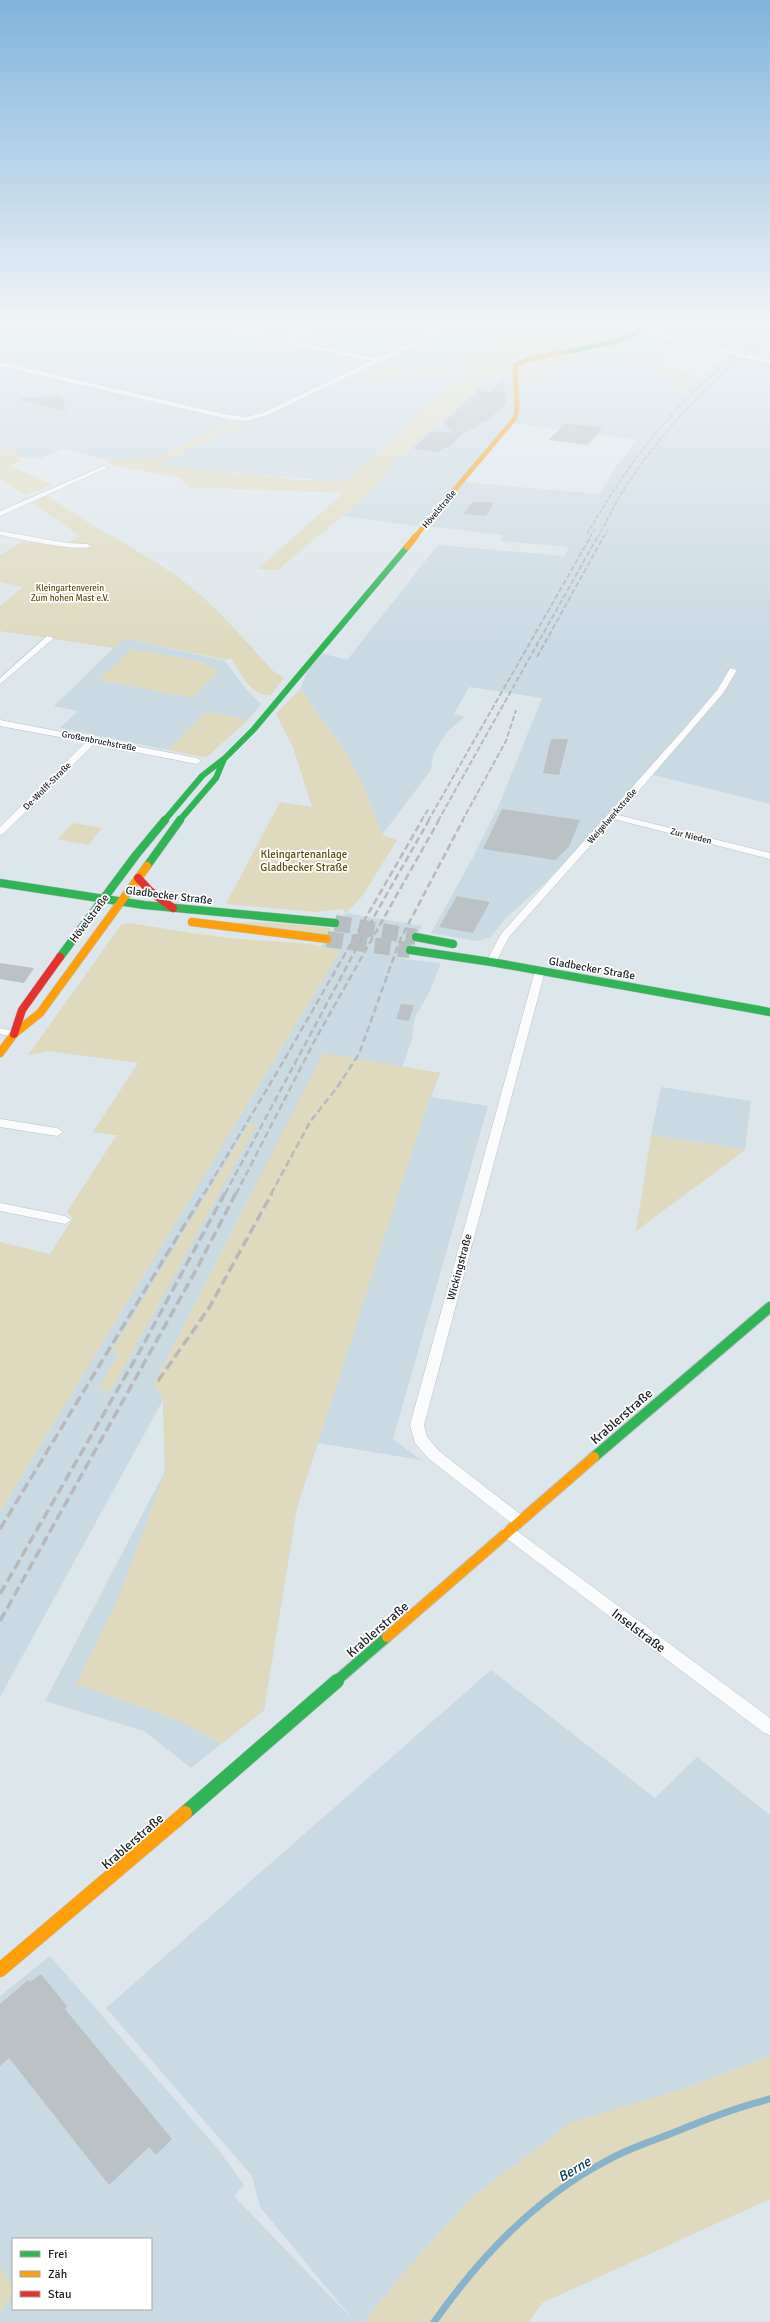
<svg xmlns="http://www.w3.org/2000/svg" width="770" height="2322" font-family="Signika,sans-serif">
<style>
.built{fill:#cadae3}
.green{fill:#dfdabe}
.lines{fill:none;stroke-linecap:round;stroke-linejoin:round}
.stream{stroke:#88b3c9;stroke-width:7}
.building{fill:#bbc2c6}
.primary-tunnel{stroke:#b6bec2;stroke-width:16;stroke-dasharray:16 8;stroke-linecap:butt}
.street-casing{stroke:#bbc1c5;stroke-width:1}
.fast-far4-casing{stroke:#bbc1c5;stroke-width:5}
.fast-far3-casing{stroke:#bbc1c5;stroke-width:6}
.fast-far2-casing{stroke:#bbc1c5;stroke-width:9}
.fast-far1-casing{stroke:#bbc1c5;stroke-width:12}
.fast-casing{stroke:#bbc1c5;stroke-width:15}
.slow-far4-casing{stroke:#bbc1c5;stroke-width:5}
.slow-far3-casing{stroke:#bbc1c5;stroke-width:6}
.slow-far2-casing{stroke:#bbc1c5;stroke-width:9}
.slow-far1-casing{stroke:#bbc1c5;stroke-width:12}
.slow-casing{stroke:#bbc1c5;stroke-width:15}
.jam-casing{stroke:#bbc1c5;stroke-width:9}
.street{fill:#fafbfc;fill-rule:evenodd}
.fast-far4{stroke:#30b455;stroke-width:4.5}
.fast-far3{stroke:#30b455;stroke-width:6}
.fast-far2{stroke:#30b455;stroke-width:8}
.fast-far1{stroke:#30b455;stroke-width:10}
.fast{stroke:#30b455;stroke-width:14}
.slow-far4{stroke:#ff9f0a;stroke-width:4.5}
.slow-far3{stroke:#ff9f0a;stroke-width:6}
.slow-far2{stroke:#ff9f0a;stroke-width:8}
.slow-far1{stroke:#ff9f0a;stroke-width:10}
.slow{stroke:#ff9f0a;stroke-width:14}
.jam{stroke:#e5322d;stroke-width:8}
.rail-far3{stroke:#b7b9ba;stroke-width:1.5;stroke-dasharray:4 2;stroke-linecap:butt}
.rail-far2{stroke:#b7b9ba;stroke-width:2;stroke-dasharray:5.5 2.5;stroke-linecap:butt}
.rail-far1{stroke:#b7b9ba;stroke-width:2.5;stroke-dasharray:7 3.5;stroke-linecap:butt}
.rail{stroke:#b7b9ba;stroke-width:3.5;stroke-dasharray:10 4.5;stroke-linecap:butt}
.labels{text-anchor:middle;stroke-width:3.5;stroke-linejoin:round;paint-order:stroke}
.far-street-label{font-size:9px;fill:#1b2023;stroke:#fff}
.far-park-label{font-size:9px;fill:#5e4f0a;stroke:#fff}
.park-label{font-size:11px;fill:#5e4f0a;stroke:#fff}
.street-label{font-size:11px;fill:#1b2023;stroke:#fff}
.near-street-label{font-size:13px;fill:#1b2023;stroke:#fff}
.near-water-label{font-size:14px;font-style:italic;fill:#093b51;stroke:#fff}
</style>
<rect width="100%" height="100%" fill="#dde6ea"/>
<path class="built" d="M0,320H510L503,330L480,351L462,362L417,372L380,365L345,381L391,380L468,369L387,445L348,480L339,482L157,465L241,424L233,422L155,458L105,460L63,449L41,458H22L18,452L0,447Z
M665,320H755L770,323V343L748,357L770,363V378L764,379L770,382V804L649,774L544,884L505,919L491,937L477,941L431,933L472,859L499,805L542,698L469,687L454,714L465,717L447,732L433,754L431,770L382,835L364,787L346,752L300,689L308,669L321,653L347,660L438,545L564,556L569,547L500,541L502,535L426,526L464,482L599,494L616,467L637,440L512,423L517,385L541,384L554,364L608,351L647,363L673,378L677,385L685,390L731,353L645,331Z
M643,331L698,345L685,351L664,354L672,359L655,362L611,343Z
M492,374L513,376L515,416L422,527L343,516L374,488L392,463Z
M124,638L225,661L245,688L261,704L248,720L206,712L168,750L60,728L78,711L54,706Z
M346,913L422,926L404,959L441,963L428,995L415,1017L412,1039L402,1068L440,1073L431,1097L488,1106L393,1439L421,1460L318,1443L297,1507L264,1710L191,1768L144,1731L45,1701L165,1471L163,1400L0,1697V1512L40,1445L322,945Z
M661,1087L751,1101L745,1150L651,1135Z
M491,1670L655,1798L697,1757L770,1815V2056L683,2089L472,2197L401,2276L364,2322H0V2311L13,2297V2309H151V2239H13V2286L0,2267V1996L50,1956L218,2149L244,2185L234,2196L354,2321L260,2207L252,2176L106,2008Z"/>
<path class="green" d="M510,320H655L613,340L515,360L508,365V370L513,376L492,374L392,463L374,488L365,497L278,570L258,569L343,493L188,487L181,478L113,466L105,460L155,458L232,422L242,424L157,465L306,480L345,481L387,445L467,370L391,380L344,382L380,365L417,372L462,362L480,351L503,330Z
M611,343L698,378L685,390L677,385L673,378L647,363L608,351L554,364L541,384L517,385V364L522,361Z
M770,343V362L749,357Z
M0,447L18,452L22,462L9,465L53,485L25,495L0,480Z
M47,495C87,525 133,546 175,575C212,601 242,637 273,671L284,678L271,695C252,698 240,672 231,658L225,660L124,638L114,648L0,631V606L23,587L0,582V555L23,541L33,543L36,541L64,546L80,536L31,502Z
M132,649L199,661L219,671L192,698L98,680Z
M300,689L346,752L364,787L382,835L397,840L363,895L346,913L342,909L316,912L226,904L280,802L312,807L293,747L276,714Z
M206,712L248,720L208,756L203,757L168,750Z
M73,823L102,828L88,845L58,839Z
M227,922L280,923L331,928L327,935Z
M128,923C169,929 211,937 253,940C283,943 311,941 340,952L0,1512V1242L50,1254L73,1218L67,1212L116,1136H121L93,1132L138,1063L48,1051L28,1055L121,925Z
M323,1053L440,1073L430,1097L297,1507L264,1710L221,1744L180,1721L76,1684L121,1592L165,1471L163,1399L154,1384Z
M250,1123L257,1124L111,1391L98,1388L119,1354L111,1352Z
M651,1135L745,1150L636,1231Z
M770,2056V2199L542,2303L529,2322H364L401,2276L472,2197L572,2122L683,2089Z
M0,2267L13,2286V2297L0,2311Z"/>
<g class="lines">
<path class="stream" d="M434,2322C480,2257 536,2197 608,2160C629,2148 653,2141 675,2132C706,2119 737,2107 770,2099"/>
</g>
<path class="building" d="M503,379L507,403L487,421H483L475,429L469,428L449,447H445L439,452L413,449L432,431L455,433L443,423L478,390L489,392Z
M62,396L66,412L20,401V398Z
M566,423L603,428L588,445L548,440Z
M472,502H483L494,503L486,516L463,514Z
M551,739H568L559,775L543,773Z
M502,809L580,820L569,847L555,860L483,849Z
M457,896L490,902L473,933L439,927Z
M0,963L34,968L24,983L0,979Z
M401,1004L414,1005L409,1021L396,1019Z
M41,1974L67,2006L65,2009L172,2139L156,2155L149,2147L109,2185L9,2058L0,2066V2004L28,1980L30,1982Z"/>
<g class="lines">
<path class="primary-tunnel" d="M335,923L416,937
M327,939L410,950"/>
<defs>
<path id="street" d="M183,320H195L282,339L324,320H331L288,340L377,359L417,340L444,320H450L421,342L267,415L246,421L228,419L0,366V362L228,415L246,417L263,413L371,361Z
M643,329L770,360V364L641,332Z
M104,466L109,467L0,516V511Z
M0,531L67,543L87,544L91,546C82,553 15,538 0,535Z
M47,636L54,638L0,684V678Z
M730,668L737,670L724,692L618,815L770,853V859L614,819L509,937L495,964H487L486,962L501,934L684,729L718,689Z
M0,720L197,758L201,761L197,764L94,744L3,834L0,835V827L86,742L0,726Z
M540,968L545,971L424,1425L427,1437L439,1451L524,1517L526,1521L524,1525L519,1527L514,1525L429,1459L415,1443L410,1425L535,971Z
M0,1028L18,1032L20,1034L14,1037L0,1034Z
M0,1119L57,1128L63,1132L57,1136L0,1127Z
M0,1203L65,1216L71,1220L65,1224L0,1211Z
M508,1526L513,1528L770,1718V1735L764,1733L503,1536L501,1532L503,1528Z"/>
<path id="fast-far4" d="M565,352L614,342L664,320"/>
<path id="fast-far3" d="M164,821L202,776L225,758L254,729L407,547
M179,821L216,778L224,759"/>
<path id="fast-far2" d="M147,866L180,820
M0,883L144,905L335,923
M416,937L453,944
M410,950L491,962L770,1012
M60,957L136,855L165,820"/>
<path id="fast-far1" d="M594,1457L770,1307
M335,1682L387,1637"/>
<path id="fast" d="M185,1813L337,1681"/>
<path id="slow-far4" d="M415,537L515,418L517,410L515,365L529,359L565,352"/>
<path id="slow-far3" d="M407,547L416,536"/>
<path id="slow-far2" d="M192,922L327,939
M0,1053L14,1034L40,1013L147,866"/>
<path id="slow-far1" d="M387,1637L594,1457"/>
<path id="slow" d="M0,1970L185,1813"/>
<path id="jam" d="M138,878L150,891L173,908
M14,1034L22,1010L60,957"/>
</defs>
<use href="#street" class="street-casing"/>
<use href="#fast-far4" class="fast-far4-casing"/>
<use href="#fast-far3" class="fast-far3-casing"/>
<use href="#fast-far2" class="fast-far2-casing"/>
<use href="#fast-far1" class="fast-far1-casing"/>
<use href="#fast" class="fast-casing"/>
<use href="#slow-far4" class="slow-far4-casing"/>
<use href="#slow-far3" class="slow-far3-casing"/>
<use href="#slow-far2" class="slow-far2-casing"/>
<use href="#slow-far1" class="slow-far1-casing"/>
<use href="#slow" class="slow-casing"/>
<use href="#jam" class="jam-casing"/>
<use href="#street" class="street"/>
<use href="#fast-far4" class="fast-far4"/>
<use href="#fast-far3" class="fast-far3"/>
<use href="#fast-far2" class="fast-far2"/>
<use href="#fast-far1" class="fast-far1"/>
<use href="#fast" class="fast"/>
<use href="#slow-far4" class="slow-far4"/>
<use href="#slow-far3" class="slow-far3"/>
<use href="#slow-far2" class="slow-far2"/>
<use href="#slow-far1" class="slow-far1"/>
<use href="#slow" class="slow"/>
<use href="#jam" class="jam"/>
<path class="rail-far3" d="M587,534C638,447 686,387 770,330
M590,537L595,529
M598,537C609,517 619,495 632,477C670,422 716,375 770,337
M604,537L608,530"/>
<path class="rail-far2" d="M537,657L604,536
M421,821L429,808
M428,821L591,536
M438,821L598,536
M462,821L506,741L516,710"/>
<path class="rail-far1" d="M204,1194L276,1074L422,820
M225,1194L363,936L429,820
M236,1194L315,1040L439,820
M271,1194L310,1122L338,1086L359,1054L400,940L463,820"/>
<path class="rail" d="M158,1381L209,1308L272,1193
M0,1529L204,1193
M0,1594L141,1349L225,1193
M0,1621L196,1270L236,1193"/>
</g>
<linearGradient id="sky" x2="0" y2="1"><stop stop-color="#81b4dc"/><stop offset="0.5" stop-color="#f0f4f6"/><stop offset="1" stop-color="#f0f4f6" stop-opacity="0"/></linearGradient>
<rect width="770" height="646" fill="url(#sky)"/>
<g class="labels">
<g class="far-street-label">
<text transform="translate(439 509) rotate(-50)" y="3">Hövelstraße</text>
<text transform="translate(99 741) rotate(11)" y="3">Großenbruchstraße</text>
<text transform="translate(47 786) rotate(-45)" y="3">De-Wolff-Straße</text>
<text transform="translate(612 816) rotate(-49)" y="3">Weigelwerkstraße</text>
<text transform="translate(691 836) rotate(14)" y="3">Zur Nieden</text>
</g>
<g class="far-park-label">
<text x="70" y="591">Kleingartenverein<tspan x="70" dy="10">Zum hohen Mast e.V.</tspan></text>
</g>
<g class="park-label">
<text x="304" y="858">Kleingartenanlage<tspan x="304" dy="13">Gladbecker Straße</tspan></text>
</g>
<g class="street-label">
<text transform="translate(169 895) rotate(7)" y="4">Gladbecker Straße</text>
<text transform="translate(89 918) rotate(-53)" y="4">Hövelstraße</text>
<text transform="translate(592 968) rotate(10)" y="4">Gladbecker Straße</text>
<text transform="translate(459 1267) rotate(-75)" y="4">Wickingstraße</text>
</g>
<g class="near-street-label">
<text transform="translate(621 1416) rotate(-41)" y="5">Krablerstraße</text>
<text transform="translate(377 1629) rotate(-41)" y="5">Krablerstraße</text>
<text transform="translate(639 1630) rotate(37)" y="5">Inselstraße</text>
<text transform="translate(132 1841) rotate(-41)" y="5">Krablerstraße</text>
</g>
<g class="near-water-label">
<text transform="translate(574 2169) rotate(-31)" y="5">Berne</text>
</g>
</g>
<rect x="12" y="2238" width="140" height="72" fill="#ffffff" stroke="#a4a6a7"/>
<rect x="20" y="2251" width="20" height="6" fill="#30b455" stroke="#a4a6a7"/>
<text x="48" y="2258" font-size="12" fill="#1b2023">Frei</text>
<rect x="20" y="2271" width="20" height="6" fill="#ff9f0a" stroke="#a4a6a7"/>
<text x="48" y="2278" font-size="12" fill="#1b2023">Zäh</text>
<rect x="20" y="2291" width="20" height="6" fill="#e5322d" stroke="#a4a6a7"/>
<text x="48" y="2298" font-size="12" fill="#1b2023">Stau</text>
</svg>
